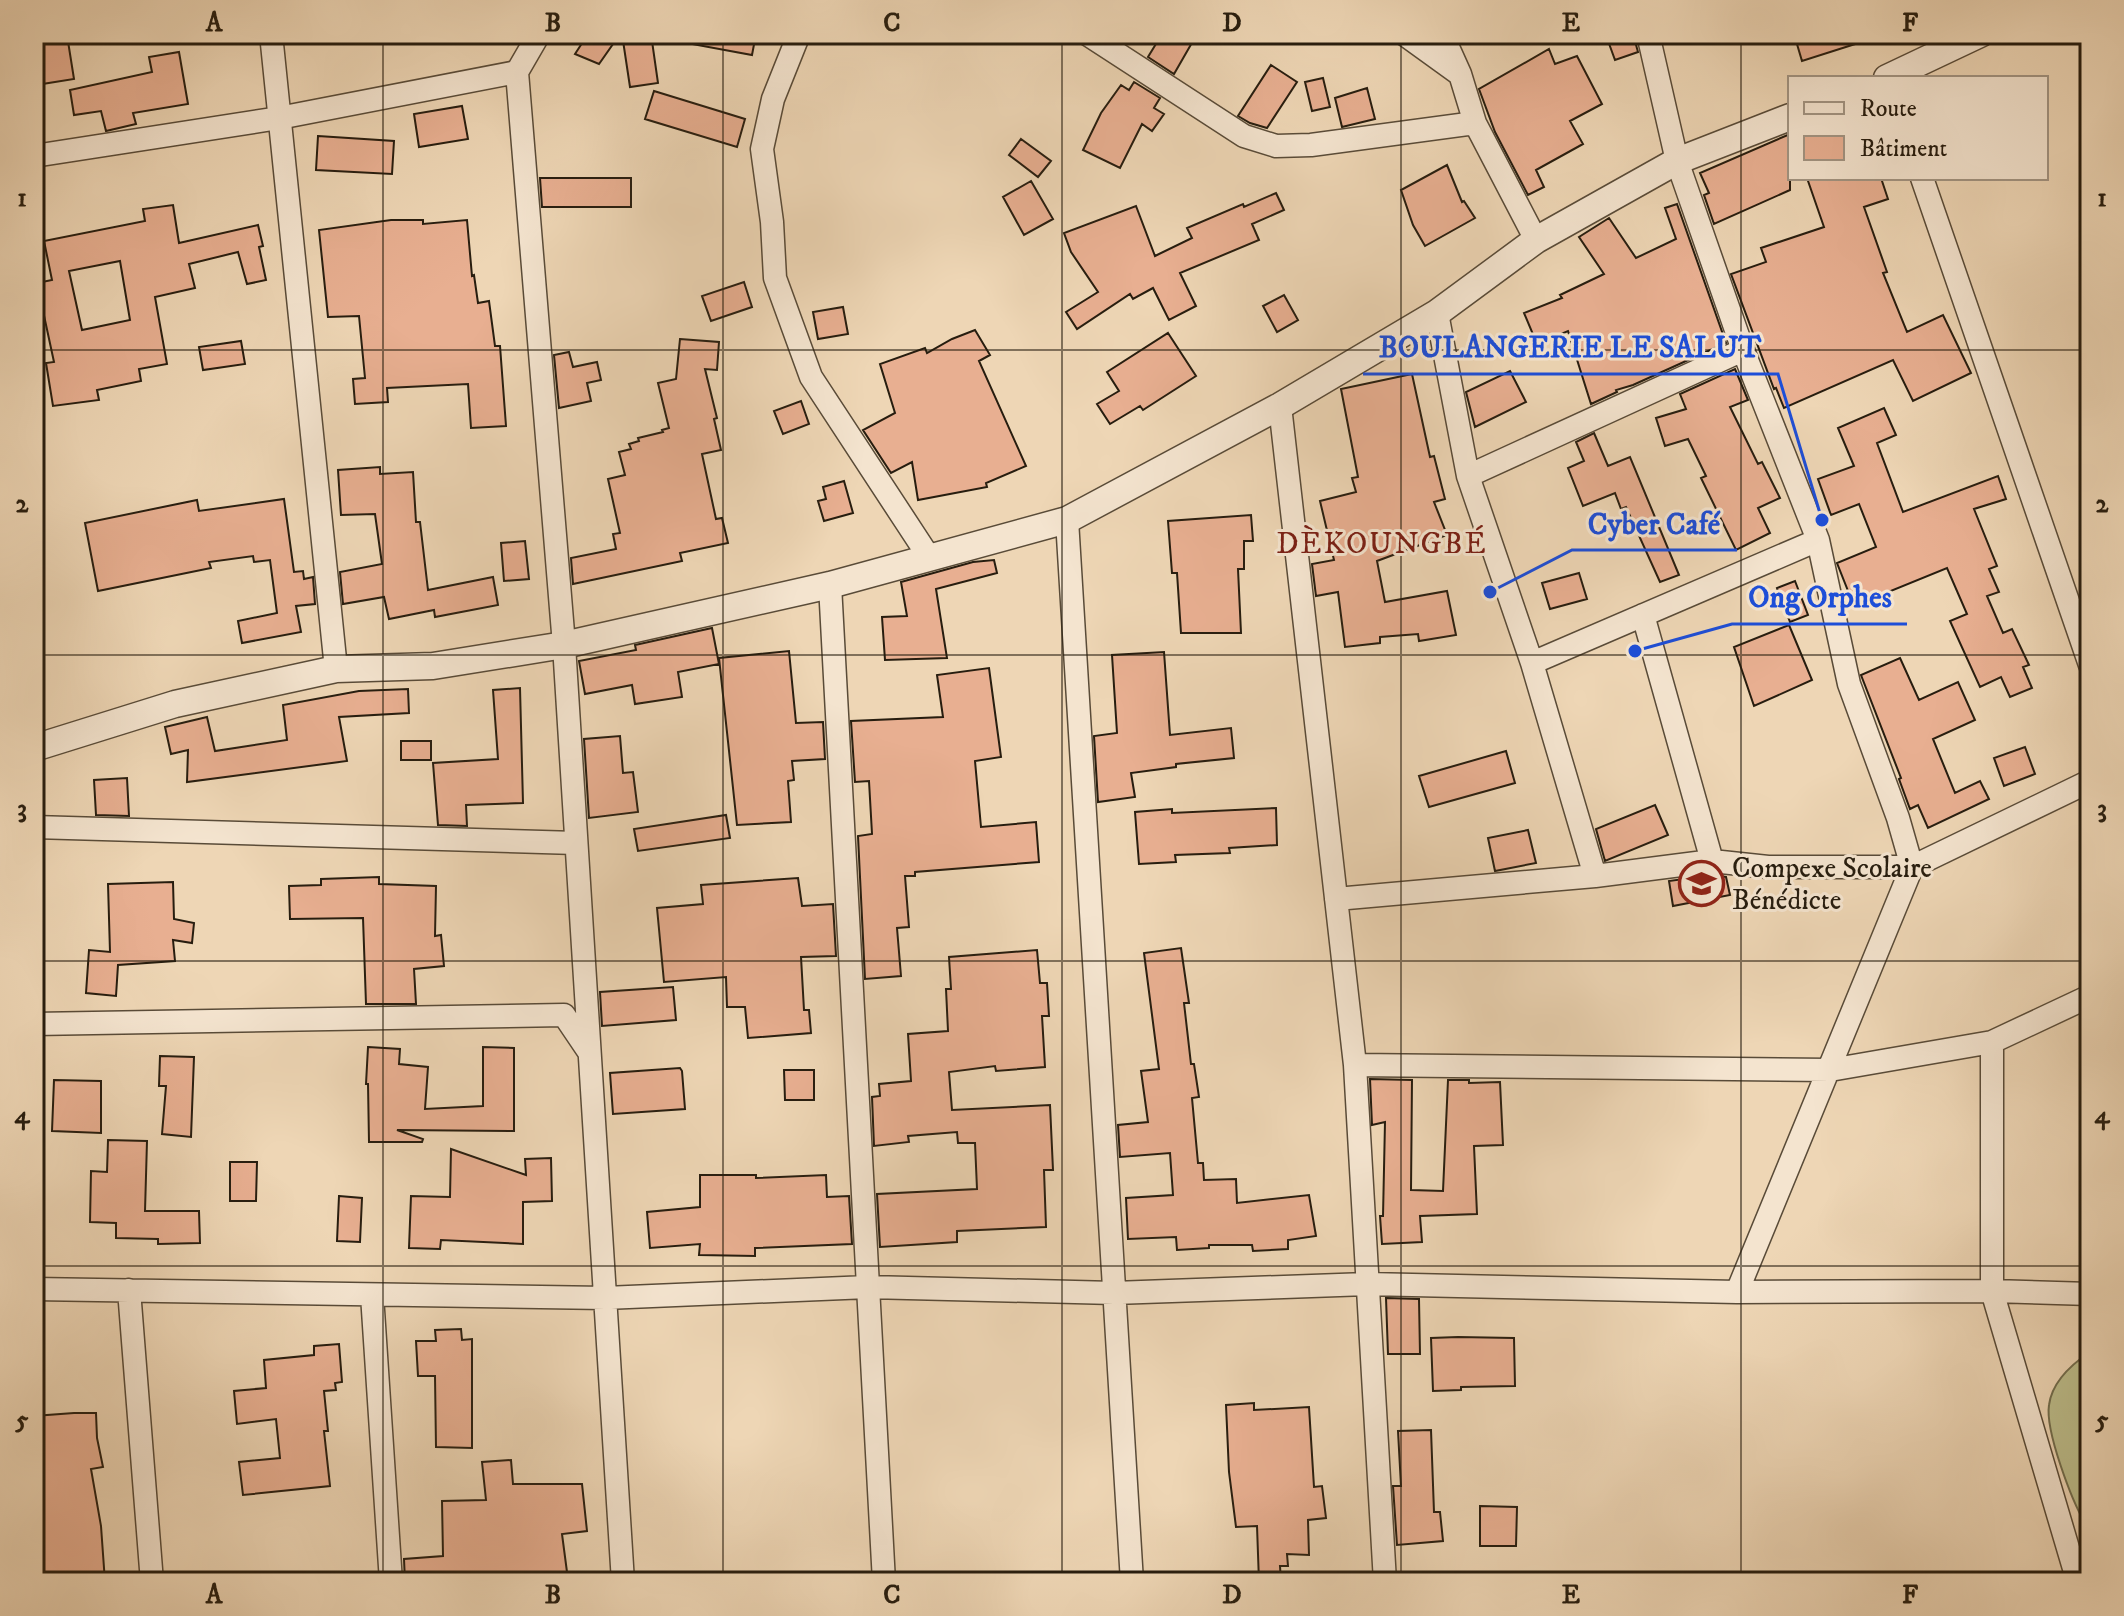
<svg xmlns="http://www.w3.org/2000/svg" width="2124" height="1616" font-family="'IM FELL DW Pica',serif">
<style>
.green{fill:#bcbd8b;stroke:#726d4d;stroke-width:2}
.building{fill:#e8af91;stroke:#271d0f;stroke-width:2;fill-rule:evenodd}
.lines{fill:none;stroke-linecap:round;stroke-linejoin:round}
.minor-casing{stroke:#594b38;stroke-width:25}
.tertiary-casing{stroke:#594b38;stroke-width:29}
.minor{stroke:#f4e4cf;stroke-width:22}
.tertiary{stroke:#f4e4cf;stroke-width:26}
.grid{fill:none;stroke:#271d0f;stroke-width:2;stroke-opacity:0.55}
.labels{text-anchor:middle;stroke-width:6;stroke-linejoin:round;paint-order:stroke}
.poi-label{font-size:28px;fill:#271d0f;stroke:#f4e4cf;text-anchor:start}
.neighbourhood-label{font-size:30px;letter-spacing:2px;fill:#7a1f14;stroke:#f4e4cf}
.leader{fill:none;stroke:#1d4ed8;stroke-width:3}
.callout-dot{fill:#1d4ed8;stroke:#f4e4cf;stroke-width:3}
.callout-label{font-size:30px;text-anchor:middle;font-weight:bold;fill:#1d4ed8;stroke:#f4e4cf;stroke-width:6;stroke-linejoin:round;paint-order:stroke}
.neatline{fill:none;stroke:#271d0f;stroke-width:3}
.grid-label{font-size:26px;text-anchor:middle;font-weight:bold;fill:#271d0f}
</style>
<rect width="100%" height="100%" fill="#eed6b5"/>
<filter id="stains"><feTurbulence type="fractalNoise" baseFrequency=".0025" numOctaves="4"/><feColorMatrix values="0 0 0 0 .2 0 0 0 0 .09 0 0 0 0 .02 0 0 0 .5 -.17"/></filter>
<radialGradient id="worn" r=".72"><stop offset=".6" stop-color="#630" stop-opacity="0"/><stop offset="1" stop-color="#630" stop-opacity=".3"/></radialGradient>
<path class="green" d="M2090,1352V1524L2085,1523C2072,1501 2045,1431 2049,1405C2052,1382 2072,1364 2090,1352Z"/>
<path class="building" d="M588,34H620L599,64L575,54Z
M622,34H651L658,83L630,87Z
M693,34H756L752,55L692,44Z
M1162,34H1197L1174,74L1148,57Z
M1625,34H1633L1638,52L1615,60L1607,38Z
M1794,34H1873L1874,38L1802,61Z
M67,35L74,79L36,85L34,40Z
M1549,49L1555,64L1577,56L1602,104L1570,121L1583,144L1536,170L1544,187L1528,195L1495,132L1479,89Z
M179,52L188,104L133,113L136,124L106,131L101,111L74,115L70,90L152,72L149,57Z
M1271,65L1297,82L1267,128L1250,123L1238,116Z
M1323,78L1330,107L1312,111L1305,82Z
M1134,82L1160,98L1154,108L1164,114L1152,131L1142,124L1120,168L1083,150L1101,113L1121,85L1129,90Z
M1367,88L1375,119L1342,127L1335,98Z
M654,91L745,119L737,147L645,119Z
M462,106L468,139L419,147L414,114Z
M1790,134V190L1714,224L1704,195L1709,193L1700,173Z
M318,136L394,141L392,174L316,170Z
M1021,139L1051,161L1038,177L1009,155Z
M1447,165L1462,202L1464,201L1475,218L1425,246L1413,225L1401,190Z
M540,178H631V207H542Z
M1807,178H1881L1888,199L1864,207L1887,272L1883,273L1907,332L1943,315L1971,373L1913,401L1893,360L1784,408L1776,388L1774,389L1731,274L1766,262L1761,248L1824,227Z
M1031,181L1053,219L1024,235L1003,197Z
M1276,193L1284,210L1252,224L1259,240L1180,273L1196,306L1169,320L1153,288L1133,299L1130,294L1077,329L1066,312L1098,292L1071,252L1064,233L1136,206L1155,256L1192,238L1187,228L1243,204L1244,207Z
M1677,204L1726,343L1633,385L1616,390L1617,392L1591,404L1568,331L1537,344L1524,313L1562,298L1560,295L1604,274L1579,237L1609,218L1636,258L1676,239L1665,208Z
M173,205L179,243L258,225L263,246L259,247L266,280L247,284L238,252L189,264L195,288L155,297L167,364L139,369L141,381L97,390L99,400L53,406L46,363L54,362L37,283L52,280L44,241L145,221L143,209ZM120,261L130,320L82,330L69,271Z
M391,220H423V224L467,220L472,276L474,275L478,303L489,301L495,346H500L506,426L471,428L468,384L387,388L388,402L355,404L353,379L365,378L359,316L328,317L319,230Z
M744,282L752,307L711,321L702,296Z
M1284,295L1298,320L1277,332L1263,306Z
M843,307L848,334L818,339L813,312Z
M975,330L990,355L979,361L1026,466L986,483L987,487L918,500L912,462L891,473L863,430L895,413L880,364L925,348L927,353L952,339Z
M1168,333L1196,376L1143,410L1140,406L1110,424L1097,404L1119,391L1107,372Z
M680,339L719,342L717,370L705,369L717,418L714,419L721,450L702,454L716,519L722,518L728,543L680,553L682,561L573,584L571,558L616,549L613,534L620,533L608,479L625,475L619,452L631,449L629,444L639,441L638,438L663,432L662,430L669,428L658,383L676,379Z
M241,341L245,364L203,370L199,347Z
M569,352L573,367L597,362L601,380L587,383L591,401L559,408L554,355Z
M1735,369L1748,400L1730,407L1758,464L1762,462L1780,498L1758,508L1770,533L1736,550L1701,478L1706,476L1688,439L1665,446L1656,418L1686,409L1680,394Z
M1510,371L1526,402L1475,427L1466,392Z
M1412,374L1430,457L1434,456L1445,499L1434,502L1447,535L1377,561L1385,602L1447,591L1456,635L1419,641L1418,634L1380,637V643L1345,647L1338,592L1316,596L1312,564L1334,560L1320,501L1356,492L1352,478L1358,477L1341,389Z
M801,401L809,424L783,434L774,411Z
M1884,408L1896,435L1877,443L1903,512L1998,476L2006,499L1974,509L1997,566L1989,569L1999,592L1987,596L2003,633L2012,629L2029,665L2023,667L2032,688L2010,697L2001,677L1980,687L1950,621L1967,614L1947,568L1854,606L1837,563L1876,547L1859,504L1831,515L1818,479L1854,466L1838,428Z
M1594,433L1608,466L1630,457L1679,575L1660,582L1626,507L1621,509L1615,493L1583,506L1568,468L1584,461L1576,442Z
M380,467V474L413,472L416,522H420L428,590L493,577L498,605L435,617L434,610L389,619L384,597L343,604L340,572L382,564L375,514L341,515L338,470Z
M844,481L853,513L824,521L818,501L826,499L823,487Z
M284,499L294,572L303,571L304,579L313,577L315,604L296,606L301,632L242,643L238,621L277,613L270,560L254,562L253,556L209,562L211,568L98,591L85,523L197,500L199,511Z
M1251,515L1253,541H1244V569H1238L1241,633H1181L1177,573H1172L1168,521Z
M525,541L529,579L504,581L501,543Z
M994,560L997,573L936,589L947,658L885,660L882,617L907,616L901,582L973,562Z
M1579,573L1587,599L1550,609L1542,583Z
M1795,581L1808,615L1790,622L1777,588Z
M1789,625L1812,680L1754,706L1734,647Z
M712,628L719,664L678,672L682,697L635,704L632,685L585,694L579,661L636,650L635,645Z
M789,651L796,723L823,722L825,759L792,761L794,780L788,781L791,822L737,825L719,658Z
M1164,652L1170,735L1231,728L1234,758L1176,764V767L1131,773L1135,797L1098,802L1094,736L1117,733L1112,655Z
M1900,658L1919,700L1958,682L1975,720L1933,739L1955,793L1980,781L1989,799L1928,828L1918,805L1910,809L1899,779L1901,778L1861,675Z
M989,668L1001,757L975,761L981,827L1036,822L1039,862L915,872V876H905L909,927L897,928L901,976L865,979L858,836L872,834L869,781L855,782L851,721L943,717L937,675Z
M520,688L523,803L466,805L467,826L438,825L433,763L498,759L493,690Z
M408,689L409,713L339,717L347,761L187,782L188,750L171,754L165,727L207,717L215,751L287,740L283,705L359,691Z
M620,736L623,773L633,772L638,812L589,818L584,739Z
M401,741H431V760H401Z
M2025,747L2035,774L2004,786L1994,758Z
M1506,751L1515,783L1429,807L1419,776Z
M127,778L129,816L96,815L94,780Z
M1655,805L1668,835L1605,861L1596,829Z
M1276,808L1277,845L1229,848L1230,853L1175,855L1176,862L1139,864L1135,812L1172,809V813Z
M726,815L730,838L638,851L634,829Z
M1528,830L1536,863L1495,871L1488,838Z
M1712,875L1726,877L1730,895L1673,906L1669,881Z
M379,877V884L436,886L435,936L441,935L444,966L414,969L416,1004H366L363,918L290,919L289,886L321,885V879Z
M798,878L802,906L833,904L836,956L801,957L804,1010H809L811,1033L748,1038L745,1007H727L726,977L664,982L657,908L703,904L701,885Z
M173,882L174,919L194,923L192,943L173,940L175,961L118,965L116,996L86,993L89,950L110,952L108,884Z
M1181,948L1189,1003H1184L1191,1064H1194L1199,1097L1192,1098L1198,1163H1203L1204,1180L1236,1179L1237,1203L1309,1195L1316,1236L1288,1240V1249L1253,1251L1252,1245H1209V1248L1177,1250L1176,1237L1128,1239L1126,1198L1173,1195L1170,1153L1120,1157L1118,1125L1148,1122L1141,1071L1159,1069L1144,953Z
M1037,950L1040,983H1047L1049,1016H1042L1045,1067L996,1071L995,1066L949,1072L952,1110L1050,1105L1053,1170H1044L1046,1227L957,1231V1242L880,1247L877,1194L977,1189L975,1143H958L957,1132L908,1136L909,1142L874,1146L872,1097L880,1096L879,1084L911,1081L908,1034L948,1031L946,989H951L949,957Z
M673,987L676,1020L602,1026L600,992Z
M368,1047L400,1049L399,1064L428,1067L425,1109L483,1106V1047L514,1048V1131L397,1130L423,1139L422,1142H369L368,1084H366Z
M160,1056L194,1057L191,1137L162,1134L166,1086H159Z
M680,1068L682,1071L685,1109L613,1114L610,1073Z
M784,1070H814V1100H785Z
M1370,1079L1412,1080L1411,1190L1443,1191L1448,1080H1469V1083L1500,1082L1503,1145L1474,1146L1477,1214L1420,1216L1422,1242L1382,1244L1380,1216H1383L1385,1122L1372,1125Z
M54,1080L101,1081V1133L52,1131Z
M108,1140L147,1141L145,1211H199L200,1243L158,1244V1239L116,1238V1223L90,1222L91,1171L107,1172Z
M451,1149L526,1175L525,1159L551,1158L552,1201L523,1202V1244L441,1240L440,1249L409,1248L411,1196L450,1197Z
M230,1162H257L256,1201H230Z
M700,1175H756V1178L826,1175L827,1197L849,1196L852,1244L755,1248V1256L699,1255L700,1244L650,1248L647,1212L700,1207Z
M339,1196L362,1198L360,1242L337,1241Z
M1386,1298L1419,1299L1420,1354H1388Z
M461,1329L462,1340L472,1339V1448L436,1447L435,1376H418L416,1341H436L435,1330Z
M1458,1337L1514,1338L1515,1386L1461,1387V1390L1433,1391L1431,1338Z
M339,1344L342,1382L335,1383L336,1390L324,1391L328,1431H324L330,1486L243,1495L239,1462L280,1458L276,1419L237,1424L234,1391L266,1388L264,1360L314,1355V1346Z
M1254,1403V1410L1309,1407L1314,1487L1322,1486L1326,1518L1308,1520L1309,1555L1287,1554L1288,1566H1280L1281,1582H1259L1257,1526L1236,1527L1229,1472L1226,1405Z
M74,1413H96L97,1438L103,1467L91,1469L101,1526L105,1582H34V1416Z
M1431,1430L1434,1512H1440L1443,1541L1397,1545L1393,1486H1401L1398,1431Z
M511,1460L513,1484H582L587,1531L562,1534L567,1572L522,1580V1578L475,1580L476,1582H405L404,1559L443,1556L442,1501L486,1500L482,1462Z
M1480,1506L1517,1507L1516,1546H1480Z"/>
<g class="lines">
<defs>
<path id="minor" d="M271,34L336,669
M539,34L517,72L564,645L623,1582
M799,34L773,99L762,149L772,222L775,278L811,377L929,557
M1087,34L1244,136L1276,146L1311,145L1475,123L1536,240
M1404,34L1458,73
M1442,34L1460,74L1475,123
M1648,34L1677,161L1743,350L1818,540L1849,684L1898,818L1912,867L1737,1292
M34,156L279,118L517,72
M1922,178L2090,665
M1437,313L1468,476L1532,663L1595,876
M1280,406L1355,1065L1385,1582
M1468,476L1743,350
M1067,520L1132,1582
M830,585L884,1582
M1643,615L1712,861
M1532,663L1818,540
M34,827L576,843
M1336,899L1595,876L1712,861L1768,867H1912L2090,781
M34,1024L564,1015L589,1052
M1992,1042V1291L2078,1582
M1355,1065L1830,1070L1992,1042L2090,996
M34,1289L605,1298L868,1287L1114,1293L1367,1284L1737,1292L1992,1291L2090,1294
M129,1290L152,1582
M372,1295L391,1582"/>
<path id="tertiary" d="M1887,78L1980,34
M34,748L175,704L336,669L433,666L564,645L830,585L1067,520L1280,406L1437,313L1536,240L1677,161L1790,117"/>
</defs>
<use href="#minor" class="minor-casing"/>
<use href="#tertiary" class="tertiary-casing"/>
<use href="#minor" class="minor"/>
<use href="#tertiary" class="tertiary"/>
</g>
<path class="grid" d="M383,34V1582M723,34V1582M1062,34V1582M1401,34V1582M1741,34V1582M34,350H2090M34,655H2090M34,961H2090M34,1266H2090"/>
<defs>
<symbol id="school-ring" viewBox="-11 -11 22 22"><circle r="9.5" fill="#f4e4cf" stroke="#8f2418" stroke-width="1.5"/><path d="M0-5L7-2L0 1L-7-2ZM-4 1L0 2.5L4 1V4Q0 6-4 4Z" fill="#8f2418"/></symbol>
</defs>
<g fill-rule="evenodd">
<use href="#school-ring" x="1676" y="858" width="51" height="51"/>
</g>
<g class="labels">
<g class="poi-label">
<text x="1732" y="877">Compexe Scolaire<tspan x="1732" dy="32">Bénédicte</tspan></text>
</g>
<g class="neighbourhood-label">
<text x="1382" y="553">DÈKOUNGBÉ</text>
</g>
</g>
<path class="leader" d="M1822 520L1778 374H1363M1490 592L1572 550H1737M1635 651L1732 624H1907"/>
<g class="callout-dot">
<circle cx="1822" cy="520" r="8"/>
<circle cx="1490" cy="592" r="8"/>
<circle cx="1635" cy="651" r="8"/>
</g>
<g class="callout-label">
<text x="1570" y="357">BOULANGERIE LE SALUT</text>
<text x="1654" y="534">Cyber Café</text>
<text x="1820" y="607">Ong Orphes</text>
</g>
<rect width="2124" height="1616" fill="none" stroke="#eed6b5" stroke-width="88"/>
<rect x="1788" y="76" width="260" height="104" fill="#f4e4cf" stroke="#a29482" stroke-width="2"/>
<rect x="1804" y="102" width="40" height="12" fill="#f4e4cf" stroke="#a29482" stroke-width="2"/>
<text x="1860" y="116" font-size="24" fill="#271d0f">Route</text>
<rect x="1804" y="136" width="40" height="24" fill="#e8af91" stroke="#a29482" stroke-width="2"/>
<text x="1860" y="156" font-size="24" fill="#271d0f">Bâtiment</text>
<rect x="44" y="44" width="2036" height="1528" class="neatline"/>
<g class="grid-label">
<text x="214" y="31">A</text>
<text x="553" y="31">B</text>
<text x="892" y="31">C</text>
<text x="1232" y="31">D</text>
<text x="1571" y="31">E</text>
<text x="1910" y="31">F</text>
<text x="22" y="206">1</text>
<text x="2102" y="206">1</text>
<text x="22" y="512">2</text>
<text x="2102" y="512">2</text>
<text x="22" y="817">3</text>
<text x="2102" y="817">3</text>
<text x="22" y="1123">4</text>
<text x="2102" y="1123">4</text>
<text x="22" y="1428">5</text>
<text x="2102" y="1428">5</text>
<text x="214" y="1603">A</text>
<text x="553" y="1603">B</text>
<text x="892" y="1603">C</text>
<text x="1232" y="1603">D</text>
<text x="1571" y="1603">E</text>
<text x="1910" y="1603">F</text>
</g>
<rect width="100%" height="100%" filter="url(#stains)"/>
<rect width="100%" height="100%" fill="url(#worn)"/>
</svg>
